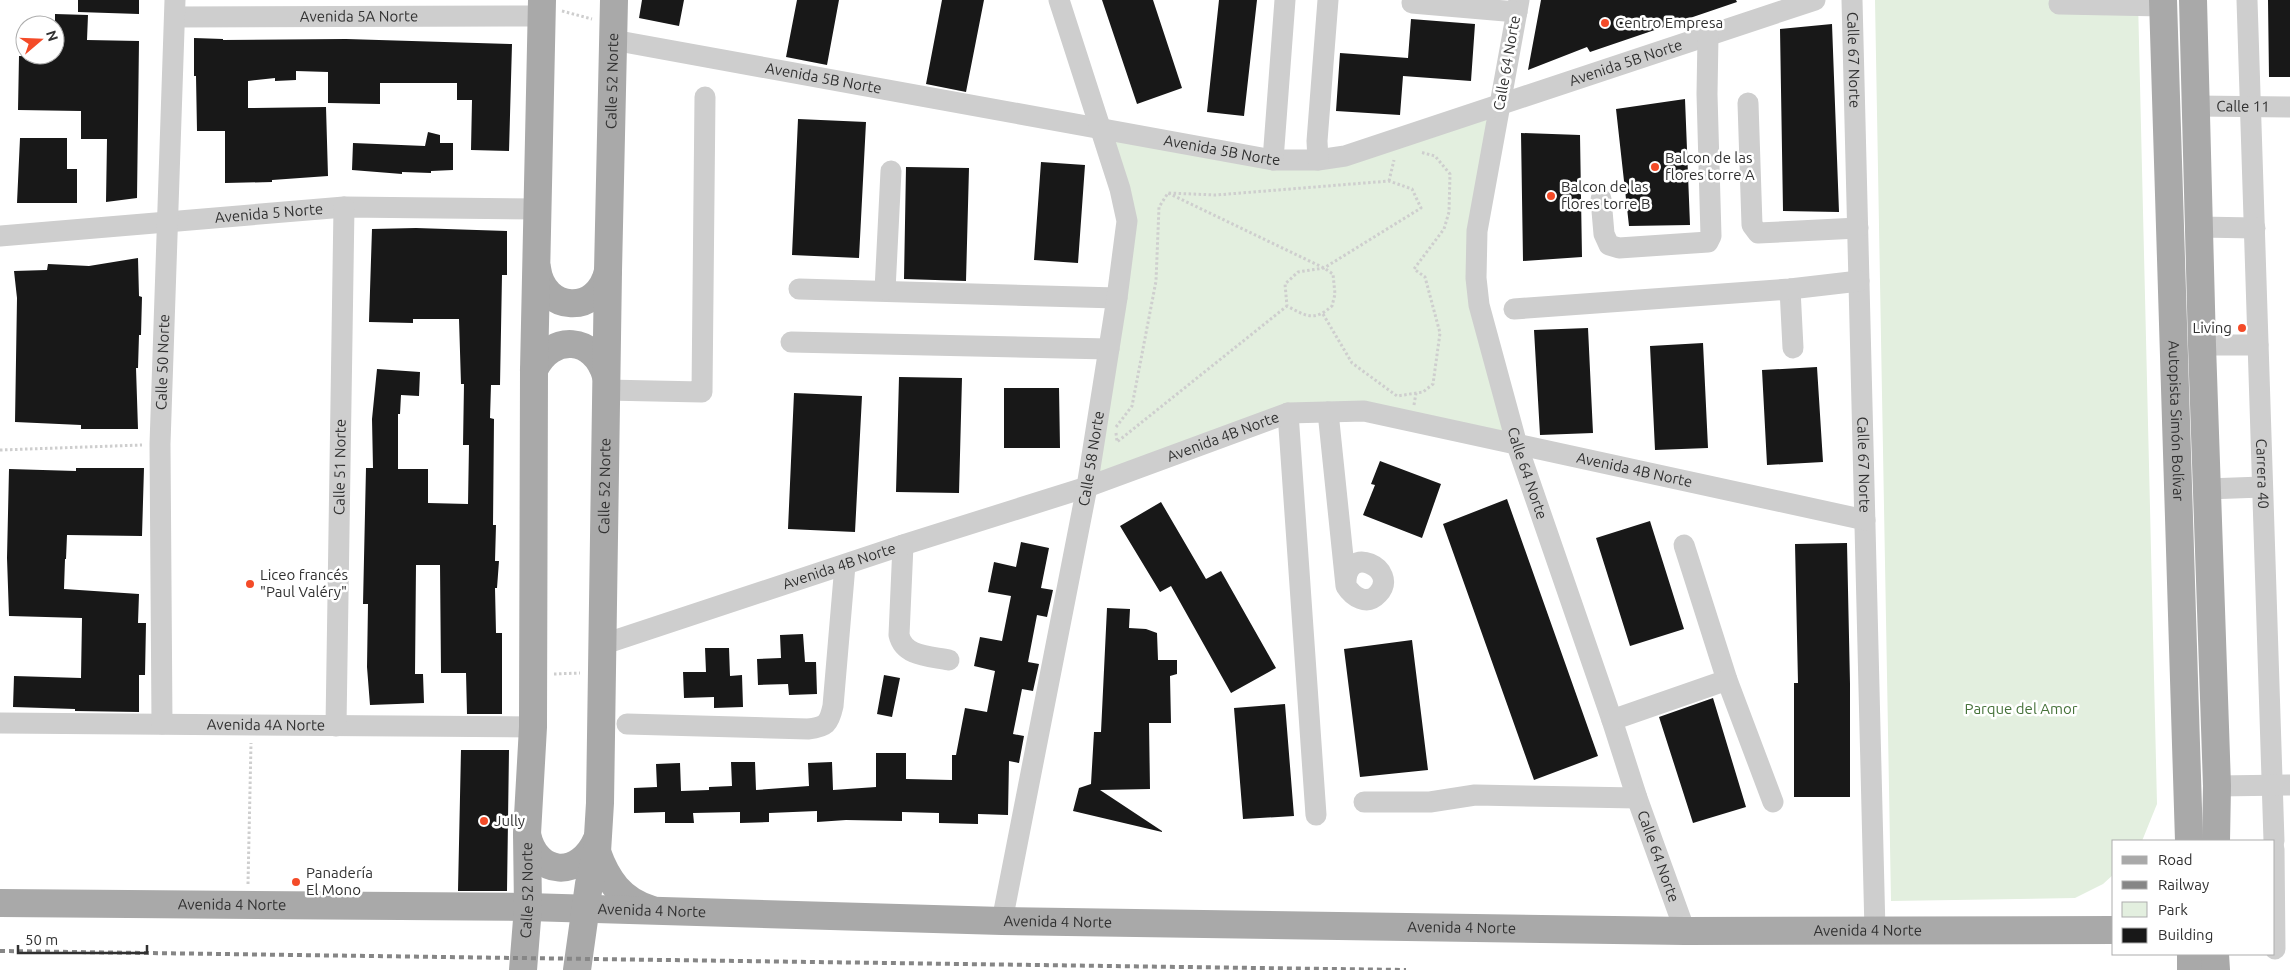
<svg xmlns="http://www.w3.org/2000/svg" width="2290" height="970" font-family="Ubuntu,sans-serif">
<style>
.green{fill:#e3efdf}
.building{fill:#181818}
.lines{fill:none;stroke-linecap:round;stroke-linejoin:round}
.path{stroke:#cecece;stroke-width:3;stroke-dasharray:2.5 2.5;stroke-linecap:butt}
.minor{stroke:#cecece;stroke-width:21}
.major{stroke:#a9a9a9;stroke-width:28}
.rail{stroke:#868686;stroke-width:4;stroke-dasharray:5 4;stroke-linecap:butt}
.poi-dot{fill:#f44b28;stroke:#fff;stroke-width:2}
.labels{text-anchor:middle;stroke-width:5;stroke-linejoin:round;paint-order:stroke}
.street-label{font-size:15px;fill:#313131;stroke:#fff}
.poi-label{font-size:15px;fill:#313131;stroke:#fff;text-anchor:start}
.park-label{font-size:15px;fill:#46723a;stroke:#fff}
</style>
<rect width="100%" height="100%" fill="#fff"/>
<path class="green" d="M1875,0H2138L2157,804L2142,841H2114V874L2103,884L2075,898L1891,901Z
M1500,103L1476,278L1517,445L1364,411L1288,413L1087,487L1127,221L1100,129L1318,160Z"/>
<path class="building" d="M78,0H139V14L78,12Z
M642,0H684L679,26L639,18Z
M797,0H839L827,65L786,57Z
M942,0H984L966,92L926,84Z
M1102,0H1153L1182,88L1137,104Z
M1219,0H1257L1244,116L1207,112Z
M1541,0H1736L1737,2L1590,52L1587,47L1528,70Z
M2268,0H2290V77H2269Z
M55,14L88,15L87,40L139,41L137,198L106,202L107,139H81V111L18,110L19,56L55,57Z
M1411,19L1475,24L1471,81L1403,76L1400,115L1336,111L1340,53L1408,58Z
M1832,24L1839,212L1783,211L1780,29Z
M194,38L223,39V40L346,39L512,44L509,151L471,150L472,100H457V83H380V104L328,103V72L296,71V80L275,81V78L248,81V108L326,107L328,176L272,180V182L225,183V131H197L196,76H194Z
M1685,99L1690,225L1629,226L1616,109Z
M798,119L866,122L859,258L792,255Z
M428,132L440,135V143H453V170L431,171V173L402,172V174L352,170L353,143L425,146Z
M1521,133L1580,135L1582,257L1523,261Z
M20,138H67V169H77V203H17Z
M1041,162L1085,165L1078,263L1034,260Z
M906,167L969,168L966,281L904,279Z
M416,228L507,231V275H502L500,385H491L490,418L494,419L493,525H496L495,561H499L497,588H495L496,633H502V714H467L466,673H441L440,565H416L415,674H423L424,703L370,705L367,667L368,604H363L366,468H373L372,419L377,369L420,372L419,396L401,395L400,414H398V469H428V503L468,504L469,445H463L464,384H461L459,319H413V323L369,322L372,229Z
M138,258L139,296L142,297L141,335H139L138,368H136L138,429H81V425L15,422L17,298L14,271L47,270L48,264L89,266Z
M1588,328L1593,433L1540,435L1534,330Z
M1703,343L1708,448L1655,450L1650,346Z
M1817,367L1823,462L1767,465L1762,370Z
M899,377L962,378L959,493L896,492Z
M1004,388H1059L1060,448H1004Z
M794,393L862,396L855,532L788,529Z
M1380,461L1441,484L1422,538L1363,515L1375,485L1371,484Z
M76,468H144L142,536L67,535L66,559H65L64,589L139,594L138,623H146L145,675H139V712L75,711V709L13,707L14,676L81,678L82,618L9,616L7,558L9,469L76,471Z
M1507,499L1598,756L1534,780L1443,524Z
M1161,502L1206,579L1221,571L1276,668L1231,693L1171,586L1160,592L1120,526Z
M1650,521L1684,629L1630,646L1596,538Z
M1021,542L1049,548L1041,588L1053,590L1047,617L1037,615L1028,662L1039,664L1033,691L1022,689L1013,734L1024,736L1019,763L1009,761L1008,815L978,814V824L939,823V813L902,812V821L846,820L817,822V811L769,813V822L740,823V812L693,813L694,823H665V812L634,813V788L657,787L656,764L680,763L681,791L709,790V787L732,786L731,762H755L756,790L809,786L808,763L832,762L833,790L876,787V753H906V779L952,780V755H956L965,708L987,712L995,671L974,666L980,637L1002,641L1011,596L988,592L994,562L1016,567Z
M1847,543L1850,684V797H1794V683H1798L1795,544Z
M1107,608L1130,609L1129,628L1146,629L1157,633L1158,660H1177V674L1170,676L1171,723H1149L1150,789L1100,790L1162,831V832L1073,811L1079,788L1091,784L1094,732H1101Z
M803,634L805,662H816L817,694L789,695L788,684L758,685L757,659L781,658L780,635Z
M1412,640L1428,770L1360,777L1344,649Z
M705,648H729L730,676L742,675L743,707L714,708V697L684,698L683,672H706Z
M884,675L900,678L892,717L877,714Z
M1713,698L1746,807L1693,823L1659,717Z
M1285,704L1294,816L1243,819L1234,708Z
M461,750H509L507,891H458Z"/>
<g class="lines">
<path class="path" d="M562,11L592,19
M1389,181L1394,160
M1323,314L1352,363L1397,396L1423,392L1433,384L1440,333L1425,277L1414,269L1444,229L1449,212L1450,174L1435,156L1420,152
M1414,405L1416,393
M1116,427L1132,406L1156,281L1159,207L1168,193L1216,195L1389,181L1412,189L1421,208L1324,268L1298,272L1285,284L1287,306C1306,316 1314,322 1332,306L1335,294L1333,274L1324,268L1168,193
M1116,433L1117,442L1287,306
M0,450L142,445
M554,674L580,673
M248,884L251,743"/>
<g class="minor">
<path id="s1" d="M1519,0L1477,231L1476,278L1479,305L1517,445L1612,720L1637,798L1685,931"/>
<path id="s2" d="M1852,0L1875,931"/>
<path id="s3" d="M2247,0L2274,841"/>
<path d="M1412,3L1517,12"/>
<path d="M2059,4L2163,6"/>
<path id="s4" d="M175,17L542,16"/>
<path id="s5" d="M613,40L1273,160H1318L1345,156L1815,0"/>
<path d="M1748,103L1752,225L1758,233L1858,228"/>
<path id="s6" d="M2195,106L2290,107"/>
<path d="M1273,160L1285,0"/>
<path d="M1318,160L1317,141L1328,0"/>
<path d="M1601,199L1604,234L1609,245L1619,248L1708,242L1711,236L1707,94L1708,36"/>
<path d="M2199,227L2255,228"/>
<path id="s7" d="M0,236L344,207L538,209"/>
<path d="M799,289L1117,298"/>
<path d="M1790,289L1793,348"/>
<path d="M885,290L891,171"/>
<path d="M1514,309L1790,289L1859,281"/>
<path d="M791,342L1109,349"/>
<path d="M2202,345H2258"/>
<path d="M606,390L702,392L705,97"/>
<path d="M1328,412L1346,586C1353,597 1367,606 1378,594C1401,569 1344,541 1346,586"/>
<path d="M1288,413L1316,815"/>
<path d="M2207,489L2262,487"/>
<path d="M903,545L899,635C904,657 930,656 949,660"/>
<path d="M1684,545L1727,680"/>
<path id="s8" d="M601,645L903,545L1087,487L1288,413L1364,411L1865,520"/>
<path d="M1612,720L1727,680L1773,802"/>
<path id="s9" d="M0,723L533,727"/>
<path id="s10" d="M162,724L160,444L175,0"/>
<path d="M627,724L808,729C826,727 829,724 833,706L845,565"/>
<path id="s11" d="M336,726L344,207"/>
<path d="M2217,786L2290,785"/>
<path d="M1364,802H1430L1475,795L1637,798"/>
<path d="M2274,849L2275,949"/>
<path id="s12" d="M1002,921L1087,487L1117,298L1127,221L1120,189L1059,0"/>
</g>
<g class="major">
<path id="s13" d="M2163,0L2189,841"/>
<path d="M2193,0L2202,345L2217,786L2216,841"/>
<path d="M537,268C543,313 598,316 608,271"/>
<path d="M534,370C551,333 595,336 606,376"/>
<path d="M527,834C536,877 580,879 597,839"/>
<path d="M597,852C607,880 621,900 650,909"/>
<path id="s14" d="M0,903L528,907L1002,921L1685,931L2114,930"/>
<path d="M2191,954V970"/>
<path d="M2215,954L2216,970"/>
<path id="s15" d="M523,970L528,907L527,834L533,727L534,370L542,0"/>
<path id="s16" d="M577,970L589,884L597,852L600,803L608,271L614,0"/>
</g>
<path class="rail" d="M0,951L1406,970"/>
</g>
<g class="poi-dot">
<circle cx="1605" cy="23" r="5"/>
<circle cx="1655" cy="167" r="5"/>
<circle cx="1551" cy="196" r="5"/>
<circle cx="2242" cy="328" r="5"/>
<circle cx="250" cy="584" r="5"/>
<circle cx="484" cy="821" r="5"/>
<circle cx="296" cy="882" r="5"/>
</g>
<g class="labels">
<g class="street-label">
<text dy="5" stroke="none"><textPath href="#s4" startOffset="184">Avenida 5A Norte</textPath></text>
<text dy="5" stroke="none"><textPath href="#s2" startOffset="60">Calle 67 Norte</textPath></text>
<text transform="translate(1507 63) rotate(-80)" y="5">Calle 64 Norte</text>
<text dy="5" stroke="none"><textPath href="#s5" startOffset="1039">Avenida 5B Norte</textPath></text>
<text dy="5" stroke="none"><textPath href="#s5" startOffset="214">Avenida 5B Norte</textPath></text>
<text dy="5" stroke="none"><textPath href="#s16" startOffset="891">Calle 52 Norte</textPath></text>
<text dy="5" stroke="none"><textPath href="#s6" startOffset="48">Calle 11</textPath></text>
<text dy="5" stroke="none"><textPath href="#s5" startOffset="619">Avenida 5B Norte</textPath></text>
<text dy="5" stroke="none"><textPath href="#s7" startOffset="270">Avenida 5 Norte</textPath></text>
<text dy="5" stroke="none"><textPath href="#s10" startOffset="362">Calle 50 Norte</textPath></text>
<text dy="5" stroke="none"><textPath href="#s13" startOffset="421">Autopista Simón Bolívar</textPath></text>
<text dy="5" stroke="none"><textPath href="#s8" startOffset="656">Avenida 4B Norte</textPath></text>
<text dy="5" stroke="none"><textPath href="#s12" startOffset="471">Calle 58 Norte</textPath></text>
<text dy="5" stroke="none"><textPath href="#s2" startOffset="465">Calle 67 Norte</textPath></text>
<text dy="5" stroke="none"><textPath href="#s11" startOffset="259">Calle 51 Norte</textPath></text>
<text dy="5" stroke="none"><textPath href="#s8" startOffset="1078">Avenida 4B Norte</textPath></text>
<text dy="5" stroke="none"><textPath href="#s1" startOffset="484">Calle 64 Norte</textPath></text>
<text dy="5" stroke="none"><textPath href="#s3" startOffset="474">Carrera 40</textPath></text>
<text dy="5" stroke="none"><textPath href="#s16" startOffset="486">Calle 52 Norte</textPath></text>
<text dy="5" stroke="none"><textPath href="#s8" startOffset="251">Avenida 4B Norte</textPath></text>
<text dy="5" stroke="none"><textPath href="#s9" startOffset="266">Avenida 4A Norte</textPath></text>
<text dy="5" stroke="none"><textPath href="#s1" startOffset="889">Calle 64 Norte</textPath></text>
<text dy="5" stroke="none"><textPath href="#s15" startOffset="80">Calle 52 Norte</textPath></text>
<text dy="5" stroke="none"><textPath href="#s14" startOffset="232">Avenida 4 Norte</textPath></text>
<text dy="5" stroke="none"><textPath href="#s14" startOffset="652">Avenida 4 Norte</textPath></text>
<text dy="5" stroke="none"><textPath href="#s14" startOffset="1058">Avenida 4 Norte</textPath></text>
<text dy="5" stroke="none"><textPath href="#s14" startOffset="1462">Avenida 4 Norte</textPath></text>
<text dy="5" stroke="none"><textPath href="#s14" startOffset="1868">Avenida 4 Norte</textPath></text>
</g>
<g class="poi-label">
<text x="1615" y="28">Centro Empresa</text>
<text x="1665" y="163">Balcon de las<tspan x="1665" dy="17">flores torre A</tspan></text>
<text x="1561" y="192">Balcon de las<tspan x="1561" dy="17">flores torre B</tspan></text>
<text x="2232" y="333" text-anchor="end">Living</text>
<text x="260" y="580">Liceo francés<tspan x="260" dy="17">"Paul Valéry"</tspan></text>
<text x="494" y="826">Jully</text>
<text x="306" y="878">Panadería<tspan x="306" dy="17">El Mono</tspan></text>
</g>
<g class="park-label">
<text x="2021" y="714">Parque del Amor</text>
</g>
</g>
<rect x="2112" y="840" width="162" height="115" fill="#ffffff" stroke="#adadad"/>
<rect x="2122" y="856" width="25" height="8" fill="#a9a9a9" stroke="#adadad"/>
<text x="2158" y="865" font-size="15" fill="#313131">Road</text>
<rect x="2122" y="881" width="25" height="8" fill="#868686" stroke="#adadad"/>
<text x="2158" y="890" font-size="15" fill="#313131">Railway</text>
<rect x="2122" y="902" width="25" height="15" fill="#e3efdf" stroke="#adadad"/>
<text x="2158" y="915" font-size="15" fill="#313131">Park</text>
<rect x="2122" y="928" width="25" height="15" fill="#181818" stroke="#adadad"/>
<text x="2158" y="940" font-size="15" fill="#313131">Building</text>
<g transform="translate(40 40) rotate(71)"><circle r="24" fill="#ffffff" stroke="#adadad"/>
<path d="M0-4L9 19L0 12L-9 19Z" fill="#f44b28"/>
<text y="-8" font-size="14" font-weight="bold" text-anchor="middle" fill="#313131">N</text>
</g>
<path d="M18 945v8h129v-8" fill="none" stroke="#313131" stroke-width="2.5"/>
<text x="25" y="945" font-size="15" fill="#313131" stroke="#ffffff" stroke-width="4" paint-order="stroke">50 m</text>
</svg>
